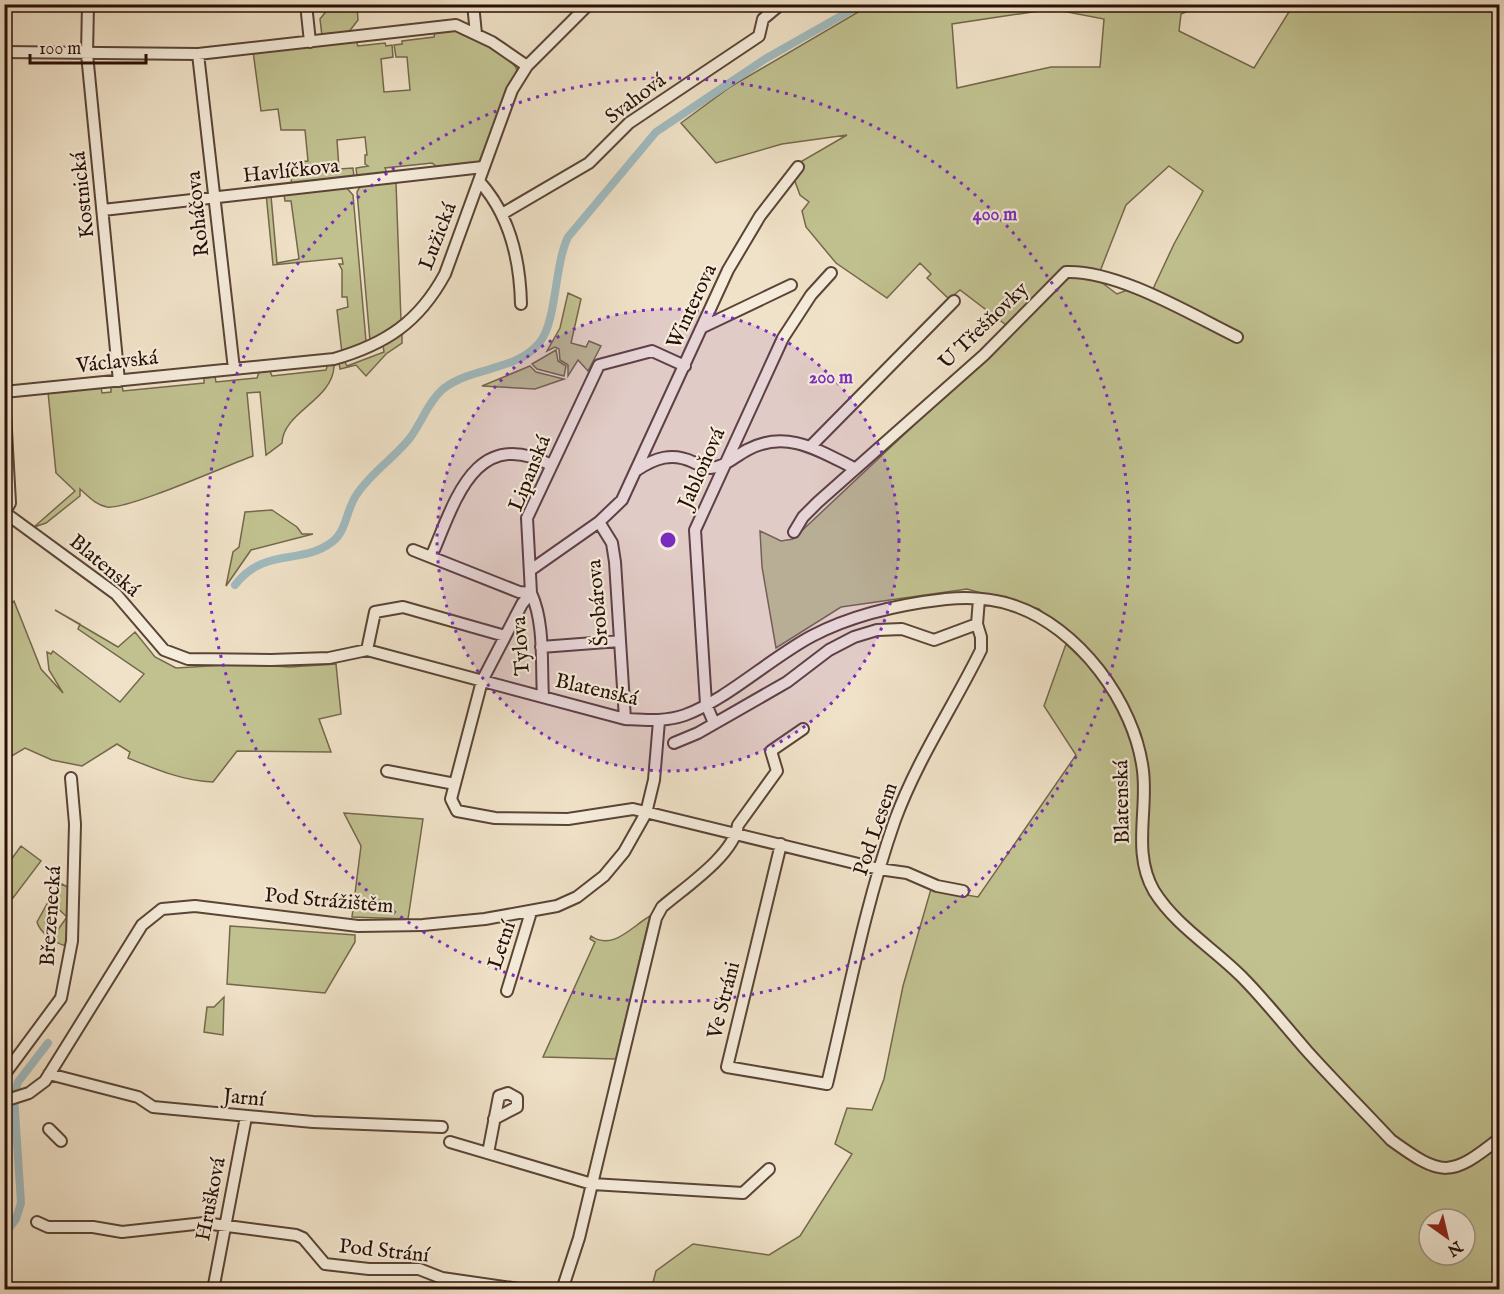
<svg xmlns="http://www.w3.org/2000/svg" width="1504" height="1294" font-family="'IM FELL English',serif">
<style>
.green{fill:#c1c190;stroke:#74684b;stroke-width:1.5;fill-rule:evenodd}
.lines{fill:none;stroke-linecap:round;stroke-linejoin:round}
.canal{stroke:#a0bbc0;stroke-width:8}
.minor-casing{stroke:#5a4436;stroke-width:14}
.minor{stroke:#f5ecdb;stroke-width:10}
.ring{fill:none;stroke:#7b2cbf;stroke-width:3;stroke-dasharray:3 6}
.labels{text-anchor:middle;stroke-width:4.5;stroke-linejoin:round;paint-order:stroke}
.street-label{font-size:21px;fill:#280f06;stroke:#f5ecdb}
.centre{fill:#7b2cbf;stroke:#f5ecdb;stroke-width:3}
.ring-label{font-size:18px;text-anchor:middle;font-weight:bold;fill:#7b2cbf;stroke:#f5ecdb;stroke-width:4.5;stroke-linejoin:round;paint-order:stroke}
</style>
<rect width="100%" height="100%" fill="#f0e2c8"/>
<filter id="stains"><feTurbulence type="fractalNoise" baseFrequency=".00333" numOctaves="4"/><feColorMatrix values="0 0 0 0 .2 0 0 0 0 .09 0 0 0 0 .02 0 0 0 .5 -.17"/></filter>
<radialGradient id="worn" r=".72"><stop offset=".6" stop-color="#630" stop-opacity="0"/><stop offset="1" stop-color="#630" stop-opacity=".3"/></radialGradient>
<path class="green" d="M331,5H357L358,20L348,33L322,36L320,19Z
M870,5H1203L1181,14L1179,31L1254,68L1292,7L1290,5H1499L1500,1132L1468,1158L1437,1165L1394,1137L1182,918L1158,888L1146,858L1148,773L1141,734L1124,699L1103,669L1039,609L967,589L841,607L776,648L762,567L760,531L781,541L793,539L1014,331L960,290L949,299L927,278L931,274L920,263L887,298L836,263L806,227L802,211L809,202L800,195L790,168L847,135L782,144L716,163L681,123L730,87ZM1052,9L1104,19L1100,67H1051L957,88L952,24ZM1169,166L1203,191L1174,244L1152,291L1130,289L1117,294L1097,279L1126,205Z
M455,29C471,35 511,54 517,70L479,162L440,169L432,163L385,168L387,173L357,176L356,168L368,166L365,164V155H367L365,137L337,140L339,169L353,168L354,177L292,186L289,163L308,161L305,130H281L278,109L261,111L253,51L356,41L358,46L385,43L386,46L392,45L393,57L381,59L384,92L410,90L407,57H396L394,45L402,44V41L434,37L435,32Z
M396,183L401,321L370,341L357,192L361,185Z
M345,186L353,195L366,341L342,353L337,310L348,307L347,297H342V270L339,264H343L342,258L273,265L266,193L271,196L277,263L299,259L291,201H285L284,194Z
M568,293L581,299L571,343L586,347L589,341L601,346L588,371L578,360L568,376V365L560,360L559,349L555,347L547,351L560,328Z
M402,334V343L386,354L366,376L356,365L340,369L339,363L345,362L347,366L384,352L383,345Z
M556,350L558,361L566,366L564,376L537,369L532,364Z
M328,363L334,366C333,400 283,412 282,443L266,455L260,392L247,393L253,456C230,464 128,510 107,507C96,505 88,496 80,489V496L46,523L34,527L75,491L56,473L48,392L101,387L102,393L111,392V387L122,386L123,391L204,383V378L215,377L216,382L257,378L259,372L270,371L272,376L326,370Z
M530,366L536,372L564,379L535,389L482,386Z
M272,510L297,527L302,534H313L251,550L226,586L233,552L239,547L245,512Z
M14,601L41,669L63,693L49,670L47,652L51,654L53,651L120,702L144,674L78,629L80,624L55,610L118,647L135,632L155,657L176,668L242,664L290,667L336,664L341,714L319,719L331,752L237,751L213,782C183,781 155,769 128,758L130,752L117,744L82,766L52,760L25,748L5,760V610Z
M1066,644L1097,674L1117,703L1133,737L1140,774L1138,859L1150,892L1238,979L1388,1143C1438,1179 1450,1184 1499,1143V1289L651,1290L656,1271L693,1244L769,1255L800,1236L852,1154L835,1144L847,1108L872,1110L884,1079L903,986L931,889L978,897L1076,755L1044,706ZM1429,1219H1465V1255H1429Z
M344,813L423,819L408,919L352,917L361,846Z
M21,846L41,861L13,898L5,891V868Z
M62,884L69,888L66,946C55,943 40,933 37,922L48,902L56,908L45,922L57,931L67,917L50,901Z
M650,916L616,1059L543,1057L595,942L590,939L591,936C613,951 631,927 650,916Z
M230,926L355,935V942L325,993L227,984Z
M224,997L223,1035L204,1032L207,1007H214Z"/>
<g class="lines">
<path class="canal" d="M235,585C266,546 300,566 332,542C347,531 346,509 357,494C371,473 394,458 410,438C422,422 428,402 443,389C472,366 516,372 540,342C557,320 554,266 568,237L656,132L765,59L862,4
M4,1235L16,1219L21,1203L14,1096L18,1082L48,1043"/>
<defs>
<path id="minor" d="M88,4L87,54L119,381
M306,4L310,42
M473,4L476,34
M4,52L198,54L456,25L492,42L527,66
M198,54L234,369
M479,181C510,215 520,260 521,304
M103,210L483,167
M502,214L589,163L629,123L759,36L763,19L781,4
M703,327L791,285
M685,366L652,351L599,365L527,518L531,593L522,604L482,681L451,799L457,811L495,818L568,819L633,809L879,869L907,873L937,886L963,891
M4,392L334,359C386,344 419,322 445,274L512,90L527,66L589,4
M4,395L10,503L5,512
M811,446L954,301
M637,470C655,458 672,452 693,462C698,464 704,468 710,468C725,467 734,457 747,450C786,429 818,450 854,468
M4,512L116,594L164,650L188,659L271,660L329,658L367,650L625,719C645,720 665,722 685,715C726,700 772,657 812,636C852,615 902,604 946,599C966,597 992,598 1012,605C1078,626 1135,703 1143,771C1148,811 1132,853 1154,891C1175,925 1213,948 1241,976C1264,999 1285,1026 1307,1051C1334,1081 1363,1110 1391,1140C1442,1177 1450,1178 1500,1138
M599,522L612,543L615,562L625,719
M794,532L803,517L818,502L984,355L1066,272C1118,270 1190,314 1237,337
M413,550L519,592L531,593
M431,557C455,502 474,425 551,465
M532,569L599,522L622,500L728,270L760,216L798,167
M531,593C545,623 541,665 543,697
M541,647L620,641
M367,650L375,612L403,607L505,636
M714,723L706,704L695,530L783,338L811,295L831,273
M674,743L698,733L787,682L829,650L854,637L877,630L902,629L934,640L977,624
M387,771L455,784
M781,844L727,1067L827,1084C848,996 865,905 895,820C917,760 953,707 981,650V637L977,624L979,599
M507,991L531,912
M49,1074L138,1097L153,1107L313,1122L442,1127
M4,1075L61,998L72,941L75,824L71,778
M4,1101L29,1093L45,1081L142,925L162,909L195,906L358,926L423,925L485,919L557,906L577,897L604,876L624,852L646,813L654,780L659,721
M49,1129L61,1141
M450,1142L592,1184L743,1193L769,1169
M488,1153L499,1096L508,1093L517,1098V1107L494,1119
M37,1222L48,1227H93L122,1232L204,1223L296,1235L303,1238L325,1264L369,1269H419L442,1278L526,1290
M213,1290L246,1117
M562,1290L579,1238L656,918L662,907C684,888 734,855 738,825L777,771L771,751L803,729"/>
</defs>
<use href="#minor" class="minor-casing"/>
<use href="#minor" class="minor"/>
</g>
<circle cx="668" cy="540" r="231" fill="#7b2cbf" fill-opacity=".12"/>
<g class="ring">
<circle cx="668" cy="540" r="231"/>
<circle cx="668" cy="540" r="462"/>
</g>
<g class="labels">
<g class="street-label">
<text transform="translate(635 98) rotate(-37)" y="7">Svahová</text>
<text transform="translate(291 170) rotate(-6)" y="7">Havlíčkova</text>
<text transform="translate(82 195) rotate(-96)" y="7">Kostnická</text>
<text transform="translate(197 214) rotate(-96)" y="7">Roháčova</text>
<text transform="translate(437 236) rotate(-69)" y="7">Lužická</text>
<text transform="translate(691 306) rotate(-65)" y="7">Winterova</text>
<text transform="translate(983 325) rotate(-44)" y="7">U Třešňovky</text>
<text transform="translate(117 361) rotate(-6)" y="7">Václavská</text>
<text transform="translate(701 468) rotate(-66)" y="7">Jabloňová</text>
<text transform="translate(529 473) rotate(-68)" y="7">Lipanská</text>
<text transform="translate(105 565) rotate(40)" y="7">Blatenská</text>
<text transform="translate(597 603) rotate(-95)" y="7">Šrobárova</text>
<text transform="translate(520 646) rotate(-94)" y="7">Tylova</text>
<text transform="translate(597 689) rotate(13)" y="7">Blatenská</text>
<text transform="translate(1121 802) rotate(-91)" y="7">Blatenská</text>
<text transform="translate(875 829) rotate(-71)" y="7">Pod Lesem</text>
<text transform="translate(329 900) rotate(5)" y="7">Pod Strážištěm</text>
<text transform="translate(50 916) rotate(-86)" y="7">Březenecká</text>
<text transform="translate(501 945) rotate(-72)" y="7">Letní</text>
<text transform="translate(723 1000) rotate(-76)" y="7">Ve Stráni</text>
<text transform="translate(244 1097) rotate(5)" y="7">Jarní</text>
<text transform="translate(210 1199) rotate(-79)" y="7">Hrušková</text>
<text transform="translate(384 1250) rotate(6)" y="7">Pod Strání</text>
</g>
</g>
<circle cx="668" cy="540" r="9" class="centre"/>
<g class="ring-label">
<text x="995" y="220">400 m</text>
<text x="831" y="383">200 m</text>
</g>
<rect width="1504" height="1294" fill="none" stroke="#f0e2c8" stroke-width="24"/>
<rect x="6" y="6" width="1492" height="1282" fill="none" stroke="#280f06" stroke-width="3"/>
<rect x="12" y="12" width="1480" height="1270" fill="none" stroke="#280f06" stroke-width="1.5"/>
<g transform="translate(1447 1237) rotate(146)"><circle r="28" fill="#f5ecdb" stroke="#a39486" stroke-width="1.5"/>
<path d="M0-4.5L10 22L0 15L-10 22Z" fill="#8f2418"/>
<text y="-9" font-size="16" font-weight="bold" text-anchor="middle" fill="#280f06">N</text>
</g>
<path d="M30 54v9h116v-9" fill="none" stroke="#280f06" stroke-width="3"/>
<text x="39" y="54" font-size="18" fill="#280f06" stroke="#f5ecdb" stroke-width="4.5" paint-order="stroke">100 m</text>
<rect width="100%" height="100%" filter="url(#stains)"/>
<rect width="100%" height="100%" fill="url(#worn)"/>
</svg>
